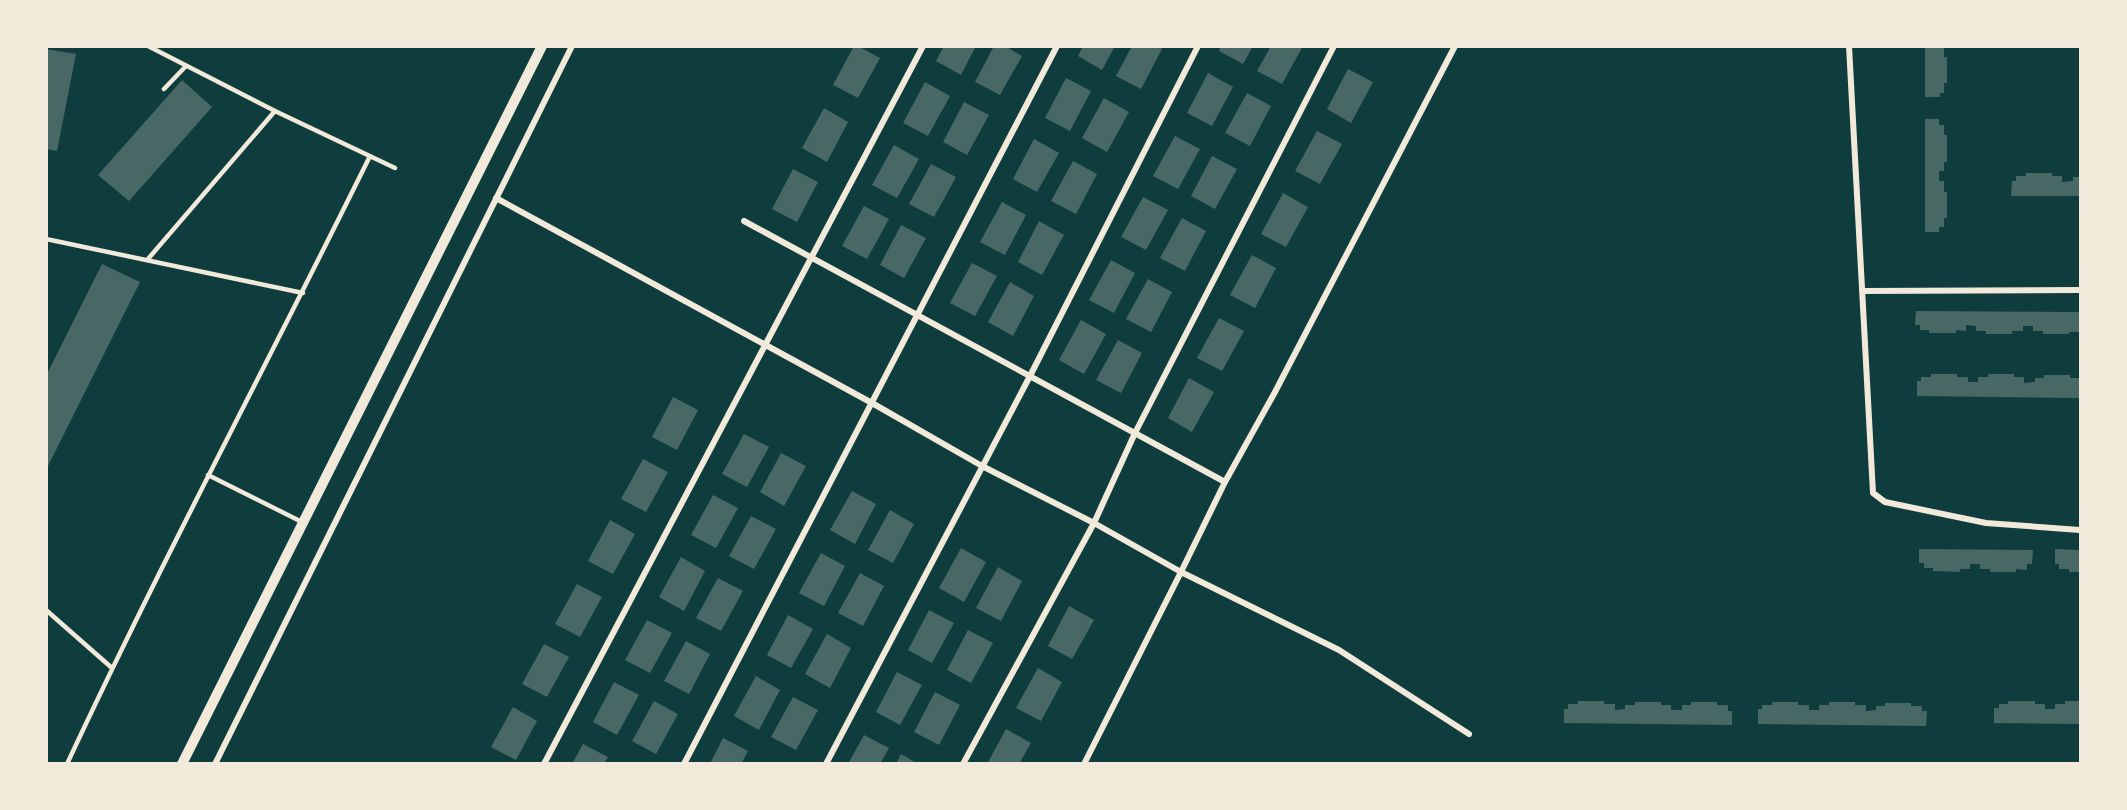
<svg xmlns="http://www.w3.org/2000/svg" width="2127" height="810" font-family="'PT Sans Narrow',sans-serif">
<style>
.building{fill:#486865}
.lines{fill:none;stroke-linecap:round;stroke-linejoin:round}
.service{stroke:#f1e9da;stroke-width:4.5}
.minor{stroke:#f1e9da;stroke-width:6}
.tertiary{stroke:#f1e9da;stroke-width:10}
</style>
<rect width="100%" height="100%" fill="#0f3d3e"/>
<path class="building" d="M854,46H858L880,58L858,98L833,85Z
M944,46H976L961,75L936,61Z
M994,46H1005L1022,56L1000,95L975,82Z
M1083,46H1115L1102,70L1078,56Z
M1132,46H1158L1162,49L1141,89L1116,76Z
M1221,46H1253L1243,64L1219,51Z
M1271,46H1303L1282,84L1257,71Z
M1925,46H1944V57H1947V83H1944V93H1940V97H1925Z
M46,49L76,54L57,151L46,149Z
M1348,69L1373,82L1351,123L1327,109Z
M1208,73L1233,87L1212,126L1187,113Z
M1066,78L1091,91L1070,131L1045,118Z
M182,80L212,107L129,201L98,175Z
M925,82L950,96L928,136L903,123Z
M1247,93L1271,106L1250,146L1225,133Z
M1104,98L1129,112L1107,152L1082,138Z
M964,102L989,115L967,155L943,142Z
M824,108L848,122L827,162L802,148Z
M1925,119H1939V125H1944V135H1947V162H1944V171H1939V181H1944V192H1947V218H1944V227H1939V232H1925Z
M1317,131L1342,144L1320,184L1295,171Z
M1175,136L1200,149L1178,189L1153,176Z
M1034,139L1059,153L1037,192L1013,179Z
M894,145L919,159L897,198L872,185Z
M1212,156L1237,169L1215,209L1191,196Z
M1073,161L1097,174L1076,214L1051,201Z
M931,164L956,177L934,217L909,204Z
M793,169L818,182L797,222L772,209Z
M2026,173H2052V176H2062V182L2073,181V177H2080V196H2011L2012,181H2016V176H2026Z
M1283,193L1308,207L1286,247L1261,234Z
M1143,197L1168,210L1146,250L1121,237Z
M1002,202L1026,215L1005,255L980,242Z
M864,206L889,219L867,259L842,246Z
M1182,218L1206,231L1185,271L1160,258Z
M1039,221L1064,235L1042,275L1018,262Z
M901,225L926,238L904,278L880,265Z
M1252,255L1276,268L1255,308L1230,295Z
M1111,260L1135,273L1114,313L1089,300Z
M972,263L997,276L975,316L950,303Z
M102,264L140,282L46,470V376Z
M1148,279L1172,292L1151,332L1126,319Z
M1010,282L1034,296L1013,336L988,322Z
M1916,311L2080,312V332H2069V334H2043V331H2033V326H2023V331H2012V334H1986V331H1976V326L1966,325V331L1956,330V333H1929V330H1920V325H1915Z
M1219,318L1244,331L1222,371L1197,358Z
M1081,320L1106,334L1084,374L1059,360Z
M1118,340L1142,353L1121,393L1096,380Z
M1931,374H1957V377H1968V382H1978V377H1988V374H2014V377H2024V383L2035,382V378H2044V375H2070V378H2080V398L1917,396V381H1921V377H1931Z
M1189,378L1214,392L1192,432L1168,418Z
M673,397L698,410L677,450L652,437Z
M744,434L769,447L747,487L722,474Z
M781,453L806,466L784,506L760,492Z
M643,459L668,472L646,512L621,499Z
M852,491L876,504L855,544L830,530Z
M713,495L738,508L716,548L691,535Z
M890,510L914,524L893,563L868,550Z
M751,516L776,529L754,569L729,556Z
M610,520L635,534L613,574L588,561Z
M961,548L986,562L964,602L939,588Z
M1919,549L2033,550L2032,564H2027V570L2016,569V572H1990V569H1980V564H1970V569H1960V572L1933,571V568H1924V563H1919Z
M2055,549L2080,550V572H2069V569H2059V564H2055Z
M821,553L845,566L824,606L799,593Z
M681,557L705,571L684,611L659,597Z
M998,567L1022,581L1001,621L976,608Z
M860,573L884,586L863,626L838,613Z
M718,578L743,591L721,631L696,618Z
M577,584L602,597L580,637L555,624Z
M1069,606L1094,620L1072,659L1048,646Z
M929,610L954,623L932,663L908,650Z
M788,615L813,629L791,668L767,655Z
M647,620L672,633L650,673L625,660Z
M968,630L993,643L971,683L947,670Z
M827,634L851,648L830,688L805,674Z
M686,641L710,654L689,694L664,681Z
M544,644L569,657L547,697L522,684Z
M1038,668L1062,682L1041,721L1016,708Z
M897,672L922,685L900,725L876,712Z
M756,676L780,690L759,730L734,716Z
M614,682L639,695L617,735L593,722Z
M935,692L960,705L939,745L914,732Z
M793,697L818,710L796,750L771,737Z
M654,701L678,714L656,754L632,741Z
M1578,701H1604V704H1615V710L1625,709V705H1635V702H1661V705H1671V710H1682V705H1691V702H1717V705H1728V711H1732V725L1564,723V709H1568V704H1578Z
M2008,701H2035V704H2045V709H2055V704H2065V701H2080V724L1994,723V708H1999V704H2008Z
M1772,702H1798V705H1809V710H1819V705H1829V702H1855V705H1866V711L1876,710V706H1885V703H1911V706H1922V711H1927L1926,726L1758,724V709H1762V705H1772Z
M513,707L537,721L516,760L491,747Z
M1006,729L1031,743L1019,764H987Z
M864,735L889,748L880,764H848Z
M723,738L748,751L741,764H710Z
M583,744L608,757L604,764H572Z
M901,754L918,764H896Z"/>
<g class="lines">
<path class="service" d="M148,46L275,111L395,168
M164,89L186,66
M46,239L303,293
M148,259L275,111
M208,475L302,522
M46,610L112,668
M67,764C163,558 270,359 370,156"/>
<path class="minor" d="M1849,46L1873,493L1885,502L1986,523L2080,530
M496,198L872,403L982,466L1094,523L1181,572L1339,650L1469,734
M744,221L1225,482
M1862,291L2080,290
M215,764L572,46
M544,764L923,46
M684,764L1057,46
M826,764L1030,376L1198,46
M963,764L1094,523L1135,433L1334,46
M1084,764L1181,572L1225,482L1275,392L1455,46"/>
<path class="tertiary" d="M182,764L542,46"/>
</g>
<rect width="2127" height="810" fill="none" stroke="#f1e9da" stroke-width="96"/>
</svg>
